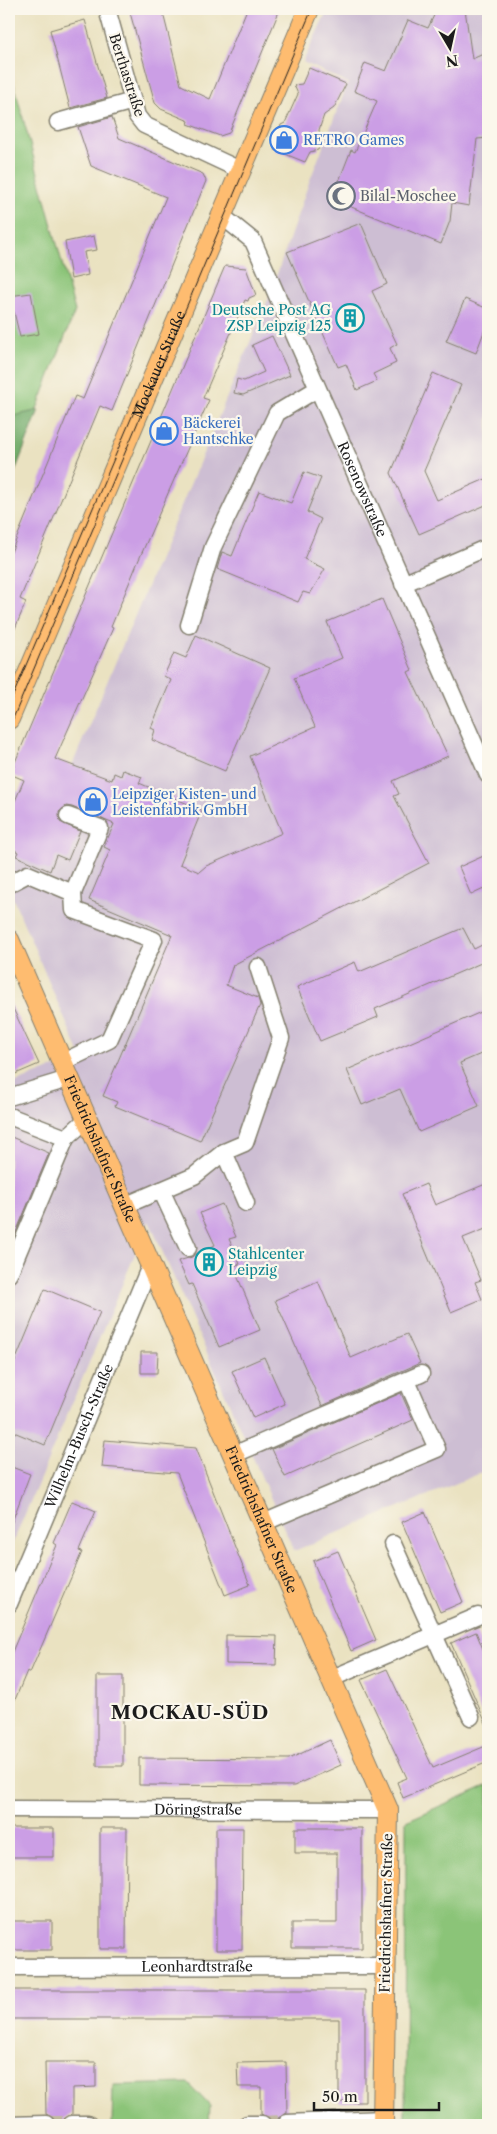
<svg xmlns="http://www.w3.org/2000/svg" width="497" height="2134" font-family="'Libre Caslon Text',serif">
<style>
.industrial{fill:#cdbed3}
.green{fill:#8bc478;stroke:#54704a}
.forest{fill:#70aa68;stroke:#466342}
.building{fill:#cb9ee5}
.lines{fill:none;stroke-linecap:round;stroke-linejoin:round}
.minor-tunnel{stroke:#c1baa0;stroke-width:16;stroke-dasharray:16 8;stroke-linecap:butt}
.minor-casing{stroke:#837f6e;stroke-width:19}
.major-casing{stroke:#837f6e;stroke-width:22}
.minor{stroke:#fff;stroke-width:16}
.major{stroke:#febc70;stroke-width:20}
.tram{stroke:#1c1c1c;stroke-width:1}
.labels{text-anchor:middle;stroke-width:4.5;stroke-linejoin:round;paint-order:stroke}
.street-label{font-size:14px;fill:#1c1c1c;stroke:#fbf7ec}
.shop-label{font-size:14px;fill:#366cbe;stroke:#fbf7ec;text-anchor:start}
.worship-label{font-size:14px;fill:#5b616d;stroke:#fbf7ec;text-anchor:start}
.culture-label{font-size:14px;fill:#0d838f;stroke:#fbf7ec;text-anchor:end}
.district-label{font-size:19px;font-weight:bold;letter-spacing:1px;fill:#1c1c1c;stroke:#fbf7ec}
</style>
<rect width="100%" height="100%" fill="#fbf7ec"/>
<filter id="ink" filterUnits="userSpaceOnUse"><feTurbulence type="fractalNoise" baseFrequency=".02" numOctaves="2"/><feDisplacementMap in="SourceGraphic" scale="10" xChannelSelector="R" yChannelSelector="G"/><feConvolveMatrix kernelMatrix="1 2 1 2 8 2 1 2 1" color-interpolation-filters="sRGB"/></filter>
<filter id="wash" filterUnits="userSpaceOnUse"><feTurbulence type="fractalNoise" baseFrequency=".0096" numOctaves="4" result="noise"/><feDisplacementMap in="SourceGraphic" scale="20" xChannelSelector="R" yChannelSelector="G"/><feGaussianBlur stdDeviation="1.12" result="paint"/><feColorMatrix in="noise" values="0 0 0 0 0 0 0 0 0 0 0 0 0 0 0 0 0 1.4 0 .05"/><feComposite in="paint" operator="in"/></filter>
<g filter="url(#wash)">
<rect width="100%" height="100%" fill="#eae2c1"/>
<path class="industrial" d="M328,9H488V1470L294,1551L149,1221L9,1552V1085L81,1057L9,889V803L14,790L55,806L269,297L308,185L348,83L303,62Z"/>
<path class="green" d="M9,66L75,311L9,481Z
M488,1785V2125H405L406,1821Z
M188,2083L210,2106L209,2125H112L113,2085Z"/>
<path class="forest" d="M39,410L9,487V417Z"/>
<g id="blocks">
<path class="building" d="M129,9H162L181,85L210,99L247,9H280L229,133L220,136L188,124L189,121L161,109L155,103Z
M437,9H465L472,59L488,52V138L477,139L469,206L452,203L450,221L441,244L332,199L351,150L355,152L377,101L354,91L365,63L386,71L408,20L428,28Z
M85,20L107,98L70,108L50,30Z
M309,68L346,84L334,108L324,115L319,130L321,140L318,150L310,152L305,162L275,150L280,135L279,131L281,125L285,123L298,94L294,85L302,84Z
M112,117L119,138L203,174L206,181L112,411L100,406L20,599L26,602L9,643V557L75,396L83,399L166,197L91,166L78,127Z
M361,223L387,284L372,291L397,344L390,348L396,363L373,374L377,381L357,390L346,364L338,367L287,252Z
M94,236L97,250L84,252L88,275L71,279L65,242Z
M225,266L246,268L256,295L249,298L248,301L245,300L203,398L209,400L137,564L111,627L113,628L106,644L55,759L112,780L114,773L121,776L123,770L142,777L139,783L202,810L180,864L199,872L206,866L282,833L250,756L315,727L294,678L342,658L327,622L382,599L412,670L408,672L448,756L393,781L399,794L394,796L429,863L233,965L226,985L258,998L260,1005L200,1141L115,1106L117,1102L103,1096L172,935L89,900L110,850L104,847L114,824L72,807L66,806L59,812L60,822L80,831L68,860L56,855L50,871L16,856L18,852L9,847V815L24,780L10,774Z
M31,293L39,334L20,337L14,312H9V296Z
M465,299L488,309V321L476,353L446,341Z
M272,336L290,375L243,395L234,393L237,379L244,381L264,372L252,345Z
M433,373L461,385L424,471L437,500L488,478V504L419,534L391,473Z
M304,472L321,478L307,512L321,519L304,559L325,569L310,594L303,592L298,602L217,569L222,552L232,556L259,491L291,503Z
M196,635L270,668L225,771L152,740L155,730L151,728L171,680L164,676L174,653L186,658Z
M488,854V887L471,895L459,867Z
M463,928L474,949L488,942V960L375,1009L378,1017L320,1041L297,987L355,962L359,972Z
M9,1000L39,1064L13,1075L9,1066Z
M488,1009V1051L460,1063L479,1106L419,1132L400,1089L362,1105L347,1070Z
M9,1136L49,1153L9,1249Z
M488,1183V1228L463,1238L481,1280L475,1282L482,1299L451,1312L402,1194L426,1184L435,1205Z
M222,1204L236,1237L229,1239L240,1264L233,1266L260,1330L219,1347L192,1284L189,1285L178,1261L192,1257L197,1253L215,1245L200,1213Z
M318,1281L351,1358L407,1334L420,1363L322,1406L275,1300Z
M45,1289L100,1312L45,1445L9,1430V1376Z
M141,1352H158L157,1373H141Z
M264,1357L285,1404L253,1418L232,1371Z
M401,1393L413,1420L285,1477L272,1449Z
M105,1440L196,1448L250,1585L225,1595L177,1473L102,1467Z
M9,1466L30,1474L10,1527H9Z
M72,1501L96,1511L79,1551L82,1552L30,1673L27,1671L9,1714V1659L57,1545L54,1543Z
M425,1512L463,1602L440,1612L402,1522Z
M338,1551L376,1640L351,1651L313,1561Z
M476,1632L488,1661V1728L451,1643Z
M226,1635L277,1636L276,1665L226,1664Z
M387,1669L433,1768L488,1745V1762L403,1798L397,1782L407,1778L361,1680Z
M97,1676H123V1766H97Z
M330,1740L341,1765L294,1786L139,1785V1758L289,1759Z
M9,1828H54V1857H9Z
M100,1828H127L126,1949H100Z
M216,1828H243L242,1950H216Z
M295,1828H362V1948H292V1923H337V1853H295Z
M9,1921H52V1950H9Z
M9,1990H365V2102H339V2019H9Z
M45,2062H96V2087L72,2088V2114L64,2119L62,2125H56L54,2118L46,2114Z
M286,2062L287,2113L278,2118V2125H272L270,2119L261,2114V2087H238L237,2063Z"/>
</g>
</g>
<g filter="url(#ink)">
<use href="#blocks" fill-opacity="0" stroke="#837f6e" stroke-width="1"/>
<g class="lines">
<path class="minor-tunnel" d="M46,2124H72
M262,2124L287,2123"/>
<defs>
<g id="minor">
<path d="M107,9L137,116L144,125L240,170"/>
<path d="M58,122L133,101"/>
<path id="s1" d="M222,216L253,241L488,775"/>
<path d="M403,584L488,547"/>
<path d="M189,625L213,547L277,413L317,389"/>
<path d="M9,884L28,874L73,893L100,828L68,816"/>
<path d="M61,1063L109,1040L154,940L74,910L73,893"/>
<path d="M9,1097L68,1079"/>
<path d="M9,1116L66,1138"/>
<path d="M224,1152L246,1203"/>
<path d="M161,1190L188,1248"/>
<path d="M124,1206L194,1176L224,1152L245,1143L281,1038L258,967"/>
<path d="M9,1274L66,1138L86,1120"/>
<path d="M233,1455L421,1374"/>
<path d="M263,1523L437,1449L407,1381"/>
<path d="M393,1544L471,1717"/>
<path id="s2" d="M9,1604L150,1266"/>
<path d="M330,1679L478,1616"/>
<path id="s3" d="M9,1809L388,1810"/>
<path id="s4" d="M9,1967L385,1966"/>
<path d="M287,2123L383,2119"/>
<path d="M72,2124H88"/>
<path d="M247,2124H262"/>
<path d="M9,2125L46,2124"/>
</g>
<g id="major">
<path id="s5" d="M9,719L309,9"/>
<path id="s6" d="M9,940L388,1810L383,2125"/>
</g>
</defs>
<use href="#minor" class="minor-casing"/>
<use href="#major" class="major-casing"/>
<use href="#minor" class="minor"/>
<use href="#major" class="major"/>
<path class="tram" d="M9,705L139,400
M9,728L312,9"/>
</g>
</g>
<defs>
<symbol id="shop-ring" viewBox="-11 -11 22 22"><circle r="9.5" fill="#fbf7ec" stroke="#3f7fe0" stroke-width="1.5"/><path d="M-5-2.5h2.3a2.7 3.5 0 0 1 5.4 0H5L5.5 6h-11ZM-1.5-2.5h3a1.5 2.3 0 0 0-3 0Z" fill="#3f7fe0"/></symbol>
<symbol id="mosque-ring" viewBox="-11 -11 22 22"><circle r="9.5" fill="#fbf7ec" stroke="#6b7280" stroke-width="1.5"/><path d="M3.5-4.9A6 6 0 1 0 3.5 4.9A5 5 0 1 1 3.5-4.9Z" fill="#6b7280"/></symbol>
<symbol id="building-ring" viewBox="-11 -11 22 22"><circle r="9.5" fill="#fbf7ec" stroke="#0f9aa8" stroke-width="1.5"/><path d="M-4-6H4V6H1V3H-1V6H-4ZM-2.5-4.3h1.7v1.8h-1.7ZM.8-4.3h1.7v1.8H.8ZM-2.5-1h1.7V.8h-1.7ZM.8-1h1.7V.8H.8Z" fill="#0f9aa8"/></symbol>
</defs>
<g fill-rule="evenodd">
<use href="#shop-ring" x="268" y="124" width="32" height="32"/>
<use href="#mosque-ring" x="325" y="180" width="32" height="32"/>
<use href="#building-ring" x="334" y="302" width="32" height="32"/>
<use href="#shop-ring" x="148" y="415" width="32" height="32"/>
<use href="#shop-ring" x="77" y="786" width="32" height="32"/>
<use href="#building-ring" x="193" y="1246" width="32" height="32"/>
</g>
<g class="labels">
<g class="street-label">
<text transform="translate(127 75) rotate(72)" y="5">Berthastraße</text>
<text dy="5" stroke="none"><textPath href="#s5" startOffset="385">Mockauer Straße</textPath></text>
<text dy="5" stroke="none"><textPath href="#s1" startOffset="311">Rosenowstraße</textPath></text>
<text dy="5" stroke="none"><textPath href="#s6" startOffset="228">Friedrichshafner Straße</textPath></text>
<text dy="5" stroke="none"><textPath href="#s2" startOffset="182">Wilhelm-Busch-Straße</textPath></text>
<text dy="5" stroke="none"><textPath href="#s6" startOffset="632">Friedrichshafner Straße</textPath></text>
<text dy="5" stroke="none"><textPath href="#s3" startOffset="189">Döringstraße</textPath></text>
<text transform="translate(386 1913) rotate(-89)" y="5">Friedrichshafner Straße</text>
<text dy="5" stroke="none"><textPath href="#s4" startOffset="188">Leonhardtstraße</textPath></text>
</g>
<g class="shop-label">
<text x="303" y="145">RETRO Games</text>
<text x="183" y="428">Bäckerei<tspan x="183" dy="16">Hantschke</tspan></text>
<text x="112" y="799">Leipziger Kisten- und<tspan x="112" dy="16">Leistenfabrik GmbH</tspan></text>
</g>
<g class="worship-label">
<text x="360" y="201">Bilal-Moschee</text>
</g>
<g class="culture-label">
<text x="331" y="315">Deutsche Post AG<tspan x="331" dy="16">ZSP Leipzig 125</tspan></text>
<text x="228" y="1259" text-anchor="start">Stahlcenter<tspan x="228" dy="16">Leipzig</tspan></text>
</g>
<g class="district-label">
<text x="190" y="1719">MOCKAU-SÜD</text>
</g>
</g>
<rect width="497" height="2134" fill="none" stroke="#fbf7ec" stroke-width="30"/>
<g transform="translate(450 48) rotate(171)" stroke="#fbf7ec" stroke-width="4" paint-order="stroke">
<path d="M0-4L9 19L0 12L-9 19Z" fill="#1c1c1c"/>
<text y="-8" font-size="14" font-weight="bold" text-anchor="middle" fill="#1c1c1c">N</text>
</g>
<path d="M314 2102v8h125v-8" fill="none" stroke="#1c1c1c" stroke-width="2.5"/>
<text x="322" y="2102" font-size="15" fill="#1c1c1c" stroke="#fbf7ec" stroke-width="4" paint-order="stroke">50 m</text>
</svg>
